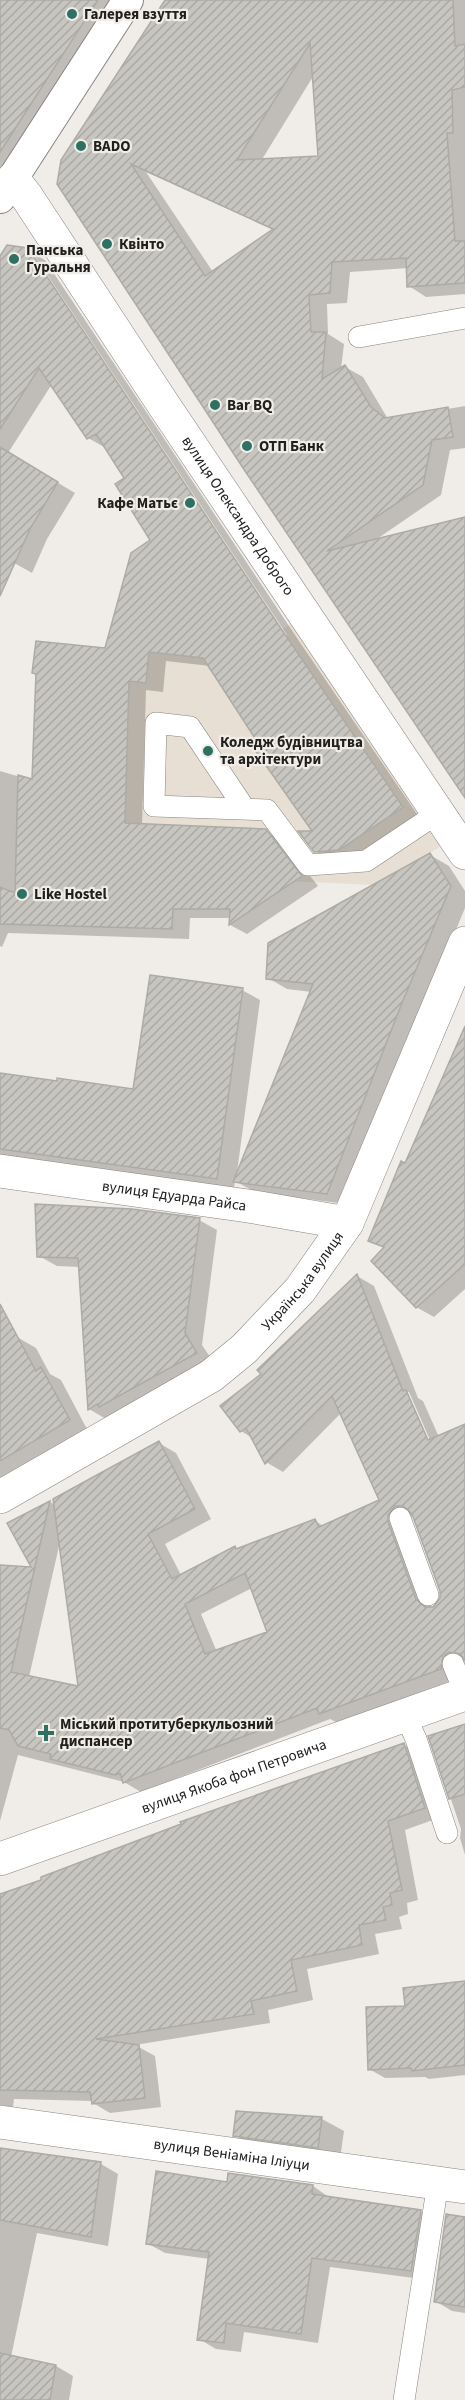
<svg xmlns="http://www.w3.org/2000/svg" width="465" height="2400" font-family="'Source Sans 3',sans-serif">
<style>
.built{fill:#e8dfd4}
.shadow{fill:#0003;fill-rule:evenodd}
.building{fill:url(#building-hatch);stroke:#adaba6;stroke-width:1.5;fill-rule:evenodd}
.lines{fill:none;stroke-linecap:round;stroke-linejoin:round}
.service-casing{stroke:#888581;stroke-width:22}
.pedestrian-casing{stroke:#888581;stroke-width:32}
.minor-casing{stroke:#888581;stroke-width:34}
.tertiary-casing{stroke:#888581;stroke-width:34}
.service{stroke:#fff;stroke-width:21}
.pedestrian{stroke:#fff;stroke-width:30}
.minor{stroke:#fff;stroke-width:33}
.tertiary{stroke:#fff;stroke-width:33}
.poi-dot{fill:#2e7163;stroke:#f0ede8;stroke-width:2}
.labels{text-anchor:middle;stroke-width:4.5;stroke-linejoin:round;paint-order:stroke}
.poi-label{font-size:15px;font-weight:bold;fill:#21201e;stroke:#f0ede8;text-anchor:start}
.street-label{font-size:15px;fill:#21201e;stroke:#f0ede8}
</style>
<defs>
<pattern id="building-hatch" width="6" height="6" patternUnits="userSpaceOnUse" patternTransform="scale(1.5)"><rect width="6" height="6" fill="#c6c5bf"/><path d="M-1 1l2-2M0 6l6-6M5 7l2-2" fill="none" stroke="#aaa9a4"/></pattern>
</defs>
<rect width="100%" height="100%" fill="#f0ede8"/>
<path class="built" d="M295,621L447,843L373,885L286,881L30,833L36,641L208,658L225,668Z"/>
<path class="shadow" d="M0,0H121L0,188Z
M165,0H465V294L426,297L409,286L408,268L350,272L347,303L327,304L328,334L344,344L341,369L345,367L363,377L388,419L465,406V448L450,450L441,495L374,541L465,519V796L59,184ZM314,75L320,158L261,161ZM146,172L274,230L213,272Z
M27,250L45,260L299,641L419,817L357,859L333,861L315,851V833L210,666L166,661L163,692L146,690L142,826L265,831L283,841L318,886L247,934L230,925L231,918H190L189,939L8,933L2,947L0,946V771L34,781L107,649L152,541L126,478L106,448L88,438L52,384L8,453L75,493L47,539L32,573L0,555V259ZM30,255H34L287,635L285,637Z
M430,855L449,866L465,891V908L421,1014L346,1204L255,1192L235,1181L234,1188L0,1157V1075L134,1091L242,990L260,1000L236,1180L312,992L287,989L268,978Z
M465,1030V1289L434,1317L416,1307L385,1249L370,1240Z
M199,1220L217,1230L202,1345L214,1363L106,1419L89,1409L80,1267L57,1266L39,1256Z
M357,1276L374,1286L418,1398L423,1401L439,1437L465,1425V1662L459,1666L458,1678L338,1723L330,1719L141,1792L124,1782L18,1755L0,1821V1567L33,1569L9,1524L50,1502L55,1505L159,1443L176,1453L211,1519L165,1544L181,1575L235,1547L239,1550L315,1521L325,1527L381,1501L341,1413L283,1472L266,1462L254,1439L241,1431L263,1374ZM406,1392H409L433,1447L430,1448ZM414,1514L441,1590L442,1598L432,1610L405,1533L404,1525ZM60,1542L80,1688L29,1677ZM252,1588L269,1633L217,1652L201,1614Z
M17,1337L36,1348L50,1374L61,1380L88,1431L0,1482V1347Z
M465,1725V1855L460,1838L461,1829L430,1737Z
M404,1745L421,1754L441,1817L405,1830L418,1900L407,1903L408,1914L399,1917L402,1929L375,1934L379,1954L307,1969L313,2000L268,2010L270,2023L135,2045L155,2056L161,2107L110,2113L93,2103V2101L14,2099L13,2107L0,2105V1896Z
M465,1983V2075L429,2079L425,2077L385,2078L369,2069L407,2008Z
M322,2119L344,2131L340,2159L257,2148L235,2135Z
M101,2164L118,2174L108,2246L37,2233L11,2357L56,2366L73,2376L69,2400H0V2189Z
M228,2184L313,2186L330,2198L420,2211L438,2221L429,2280L330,2267L318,2343L244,2332L241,2352L216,2349L199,2339L210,2259L165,2253L147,2243Z
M465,2219V2313L452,2311L435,2301Z"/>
<path class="building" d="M0,0H98L0,152Z
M165,0H453L455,46L465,44V87L452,90L453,133H447L455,241H465V283L407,287L406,258L332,262L330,293L309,295L311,332H326L322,379L345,365L371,407L385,418L448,407L453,437L432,440L423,485L327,551L465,517V798L245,471L57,184L61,160ZM310,43L318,156L237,160ZM131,164L273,229L205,276Z
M7,245L28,248L282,630L403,807L339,850L314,852L298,831H312L255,750L260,746L203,658L149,652L146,683L129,681L125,823L266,829L302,876L229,925L230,909H173L172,929L0,924V887L15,893L18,775L32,779L36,674L32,673L36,641L105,648L131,553L150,540L115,484L124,478L96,434L87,439L39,368L0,429V256Z
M0,447L58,482L30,529L0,596Z
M430,853L451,886L402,1003L327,1194L233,1182L313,984L266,979L268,943Z
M150,975L243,988L217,1179L0,1149V1073L57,1081V1078L133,1089Z
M465,1026V1264L416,1308L371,1261L384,1247L368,1241L401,1161L405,1163Z
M35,1204L132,1209L200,1218L185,1333L197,1353L99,1407L97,1404L88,1410L78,1258L37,1257Z
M357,1274L403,1391L406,1390L428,1440L465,1424V1660L460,1654L449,1652L443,1657L441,1669L319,1714L317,1708L123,1783L120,1773L115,1775L50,1759L51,1754L18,1746L9,1730L0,1728V1565L31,1567L7,1523L50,1501L11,1672L78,1686L53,1499L159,1441L195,1509L148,1534L172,1579L235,1546L236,1549L315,1519L319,1527L379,1500L332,1396L265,1464L246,1428L240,1432L220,1406L261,1374L257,1370ZM395,1506H403L412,1514L440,1591V1598L433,1607H425L416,1599L388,1522V1515ZM245,1573L267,1632L205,1654L185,1604Z
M0,1304L36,1371L41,1367L70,1420L0,1461Z
M465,1724V1794L449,1799L428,1736Z
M404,1743L425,1808L388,1821L402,1890L390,1893L392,1905L383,1907L386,1920L359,1925L362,1945L291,1960L297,1991L251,2001L254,2014L96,2039L139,2045L145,2098L92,2104L90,2092L0,2090V1894L41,1880V1877L181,1824L180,1822Z
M465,1981V2065L412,2071L411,2068L368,2070L366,2007L405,2006L403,1988Z
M236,2111L322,2117L318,2148L233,2136Z
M0,2148L101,2162L91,2237L0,2220Z
M156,2171L227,2182L228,2173L313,2185L312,2194L421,2210L411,2271L312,2258L301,2334L226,2323L224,2343L197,2340L209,2252L146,2244Z
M446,2214L465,2217V2307L434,2302Z
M0,2353L56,2365L50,2400H0Z"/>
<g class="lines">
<defs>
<path id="service" d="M359,337L465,318
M245,809L190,727L156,723L154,806L267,810L308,865L366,861L438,813
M400,1518L428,1595
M453,1664L465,1693
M405,1715L416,1739L447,1833
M404,2400L438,2183"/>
<path id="pedestrian" d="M0,198L128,0"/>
<g id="minor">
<path id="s1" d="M13,179L27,197L163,404L465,853"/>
<path id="s2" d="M0,1171L248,1206L347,1223"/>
<path id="s3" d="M0,1497L211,1376L244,1349L300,1290L347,1223L465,943"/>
<path id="s4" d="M0,1859L465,1694"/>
</g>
<g id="tertiary">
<path id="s5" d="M0,2122L465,2187"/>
</g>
</defs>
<use href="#service" class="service-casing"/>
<use href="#pedestrian" class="pedestrian-casing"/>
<use href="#minor" class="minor-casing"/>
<use href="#tertiary" class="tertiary-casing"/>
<use href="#service" class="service"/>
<use href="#pedestrian" class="pedestrian"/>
<use href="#minor" class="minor"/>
<use href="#tertiary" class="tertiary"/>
</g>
<g class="poi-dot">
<circle cx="72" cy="14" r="6"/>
<circle cx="81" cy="146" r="6"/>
<circle cx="107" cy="244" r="6"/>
<circle cx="14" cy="259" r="6"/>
<circle cx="215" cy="405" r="6"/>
<circle cx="247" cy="446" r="6"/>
<circle cx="190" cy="503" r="6"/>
<circle cx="208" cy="751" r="6"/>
<circle cx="22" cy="894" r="6"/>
<path d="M43 1724h6v6h6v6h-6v6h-6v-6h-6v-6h6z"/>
</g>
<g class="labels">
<g class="poi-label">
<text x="84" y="19">Галерея взуття</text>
<text x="93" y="151">BADO</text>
<text x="119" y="249">Квінто</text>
<text x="26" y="255">Панська<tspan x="26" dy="17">Гуральня</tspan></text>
<text x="227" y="410">Bar BQ</text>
<text x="259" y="451">ОТП Банк</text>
<text x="178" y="508" text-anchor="end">Кафе Матьє</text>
<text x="220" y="747">Коледж будівництва<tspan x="220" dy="17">та архітектури</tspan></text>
<text x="34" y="899">Like Hostel</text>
<text x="60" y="1729">Міський протитуберкульозний<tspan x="60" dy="17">диспансер</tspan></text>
</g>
<g class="street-label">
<text dy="5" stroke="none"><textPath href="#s1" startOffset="405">вулиця Олександра Доброго</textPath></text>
<text dy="5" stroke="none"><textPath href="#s2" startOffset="176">вулиця Едуарда Райса</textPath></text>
<text dy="5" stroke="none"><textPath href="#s3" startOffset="376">Українська вулиця</textPath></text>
<text dy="5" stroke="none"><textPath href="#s4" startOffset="248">вулиця Якоба фон Петровича</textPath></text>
<text dy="5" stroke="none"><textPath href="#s5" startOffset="234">вулиця Веніаміна Іліуци</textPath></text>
</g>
</g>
</svg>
